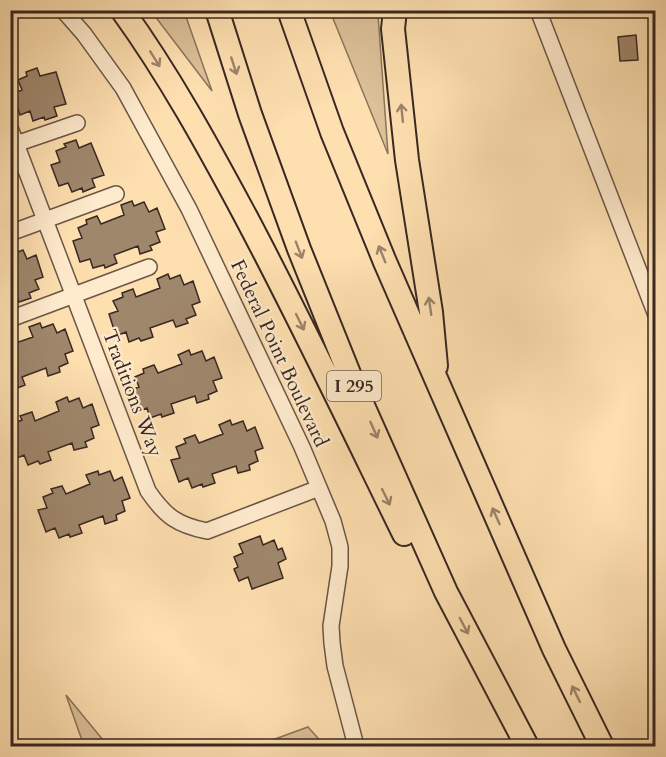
<svg xmlns="http://www.w3.org/2000/svg" width="666" height="757" font-family="Cardo,serif">
<style>
.green{fill:#dcc098;stroke:#8a745d;stroke-width:1.5}
.building{fill:#9f876c;stroke:#382822;stroke-width:1.5}
.lines{fill:none;stroke-linecap:round;stroke-linejoin:round}
.minor-casing{stroke:#6a5646;stroke-width:18}
.highway-casing{stroke:#382822;stroke-width:26}
.minor{stroke:#feeacc;stroke-width:15}
.highway{stroke:#fedfb0;stroke-width:22}
.oneway{stroke:#9b8469}
.labels{text-anchor:middle;stroke-width:4.5;stroke-linejoin:round;paint-order:stroke}
.shield{fill:#feeacc;stroke:#736255;stroke-width:1.5}
.shield-label{font-size:18px;font-weight:bold;fill:#382822}
.street-label{font-size:20px;fill:#382822;stroke:#feeacc}
</style>
<rect width="100%" height="100%" fill="#fedfb0"/>
<filter id="stains"><feTurbulence type="fractalNoise" baseFrequency=".00333" numOctaves="4"/><feColorMatrix values="0 0 0 0 .2 0 0 0 0 .09 0 0 0 0 .02 0 0 0 .5 -.17"/></filter>
<radialGradient id="worn" r=".72"><stop offset=".6" stop-color="#630" stop-opacity="0"/><stop offset="1" stop-color="#630" stop-opacity=".3"/></radialGradient>
<path class="green" d="M151,11H184L212,91Z
M330,11H380L378,15L388,154Z
M66,695L108,746H84Z
M308,727L325,746H256Z"/>
<path class="building" d="M636,35L638,60L620,61L618,37Z
M37,68L40,76L56,72L66,104L54,107L57,116L45,120L44,117L33,121L30,111L20,115L13,93L22,90L18,80L27,76L26,72Z
M76,140L79,148L91,143L104,175L92,179L95,187L83,192L82,188L72,192L68,183L59,186L51,165L60,162L56,151L66,147L64,144Z
M132,201L134,206L144,202L149,212L157,208L165,229L156,232L160,242L150,246L152,250L140,254L138,246L114,255L117,263L105,268L104,265L93,268L90,259L80,262L73,241L82,238L78,228L87,224L86,220L97,216L101,224L124,215L121,205Z
M23,250L27,259L36,255L43,277L35,280L39,289L29,293L31,298L19,302L16,294L10,296V255Z
M168,274L170,279L180,275L184,285L193,281L200,302L192,305L196,315L186,319L188,323L176,327L173,320L150,328L153,337L141,341L139,338L129,342L126,332L116,336L109,314L118,311L113,301L123,297L122,293L133,289L136,297L160,288L157,279Z
M40,323L42,328L53,324L57,333L65,329L73,351L65,354L68,363L59,367L60,372L48,376L46,368L22,377L25,385L10,391V345L33,337L29,327Z
M189,350L191,355L202,351L206,361L214,357L222,378L213,381L217,391L208,395L209,399L197,403L195,396L171,404L174,413L162,417L161,414L150,418L147,408L137,412L130,390L139,387L135,377L144,373L143,369L154,365L158,373L182,364L178,355Z
M67,397L69,402L79,398L83,408L92,404L99,425L91,428L94,438L85,442L87,447L74,450L72,443L48,452L51,460L40,464L38,461L28,465L24,455L15,459L10,446V436L16,434L12,424L22,420L20,416L32,412L35,421L59,411L56,402Z
M230,420L232,425L243,421L247,431L255,427L263,448L255,451L258,461L249,465L250,470L238,473L236,466L212,474L215,483L203,487L202,484L192,488L188,478L179,482L171,460L180,458L176,447L186,443L184,439L195,435L199,443L223,434L219,425Z
M98,471L99,475L110,471L114,481L122,477L130,498L122,501L125,511L116,515L117,520L105,524L103,516L79,525L82,533L70,537L69,534L59,538L55,528L46,532L38,510L47,508L43,497L53,493L51,489L62,486L66,494L90,484L86,475Z
M260,536L263,545L274,540L278,550L282,548L286,559L278,563L283,578L252,589L248,577L239,581L234,569L238,567L234,557L243,553L239,544Z"/>
<g class="lines">
<defs>
<path id="minor" d="M63,10L84,34L123,88L189,209L302,447L333,521L340,547V566L331,626L332,643L335,666L356,746
M538,10L656,315
M10,128L148,491C165,516 177,525 207,531L319,488
M10,146L77,123
M10,233L116,194
M10,319L149,267"/>
<path id="highway" d="M122,10C169,75 208,146 246,217C301,321 352,428 404,534
M217,10L250,114L299,249L352,381L446,592L527,746
M289,10L332,132L385,262L554,649L602,746
M395,10L393,29L407,160L431,312L436,366"/>
</defs>
<use href="#minor" class="minor-casing"/>
<use href="#highway" class="highway-casing"/>
<use href="#minor" class="minor"/>
<use href="#highway" class="highway"/>
</g>
<defs><path id="oneway-shaft" d="M-6 0H5M1.5-3L5.5 0L1.5 3" fill="none" stroke-width="1.6" stroke-linecap="round" stroke-linejoin="round" transform="scale(1.5)"/></defs>
<g class="oneway">
<use href="#oneway-shaft" transform="translate(155 59) rotate(58)"/>
<use href="#oneway-shaft" transform="translate(234 66) rotate(72)"/>
<use href="#oneway-shaft" transform="translate(402 113) rotate(-96)"/>
<use href="#oneway-shaft" transform="translate(299 250) rotate(69)"/>
<use href="#oneway-shaft" transform="translate(382 254) rotate(-112)"/>
<use href="#oneway-shaft" transform="translate(430 306) rotate(-98)"/>
<use href="#oneway-shaft" transform="translate(300 322) rotate(64)"/>
<use href="#oneway-shaft" transform="translate(374 430) rotate(66)"/>
<use href="#oneway-shaft" transform="translate(386 497) rotate(64)"/>
<use href="#oneway-shaft" transform="translate(496 516) rotate(-114)"/>
<use href="#oneway-shaft" transform="translate(464 626) rotate(62)"/>
<use href="#oneway-shaft" transform="translate(576 694) rotate(-116)"/>
</g>
<g class="labels">
<rect class="shield" x="327" y="371" width="54" height="30" rx="4.5"/>
<g class="shield-label">
<text x="354" y="392">I 295</text>
</g>
<g class="street-label">
<text transform="translate(280 353) rotate(65)" y="7">Federal Point Boulevard</text>
<text transform="translate(133 393) rotate(69)" y="7">Traditions Way</text>
</g>
</g>
<rect width="666" height="757" fill="none" stroke="#fedfb0" stroke-width="36"/>
<rect x="12" y="12" width="642" height="733" fill="none" stroke="#382822" stroke-width="3"/>
<rect x="18" y="18" width="630" height="721" fill="none" stroke="#382822" stroke-width="1.5"/>
<rect width="100%" height="100%" filter="url(#stains)"/>
<rect width="100%" height="100%" fill="url(#worn)"/>
</svg>
